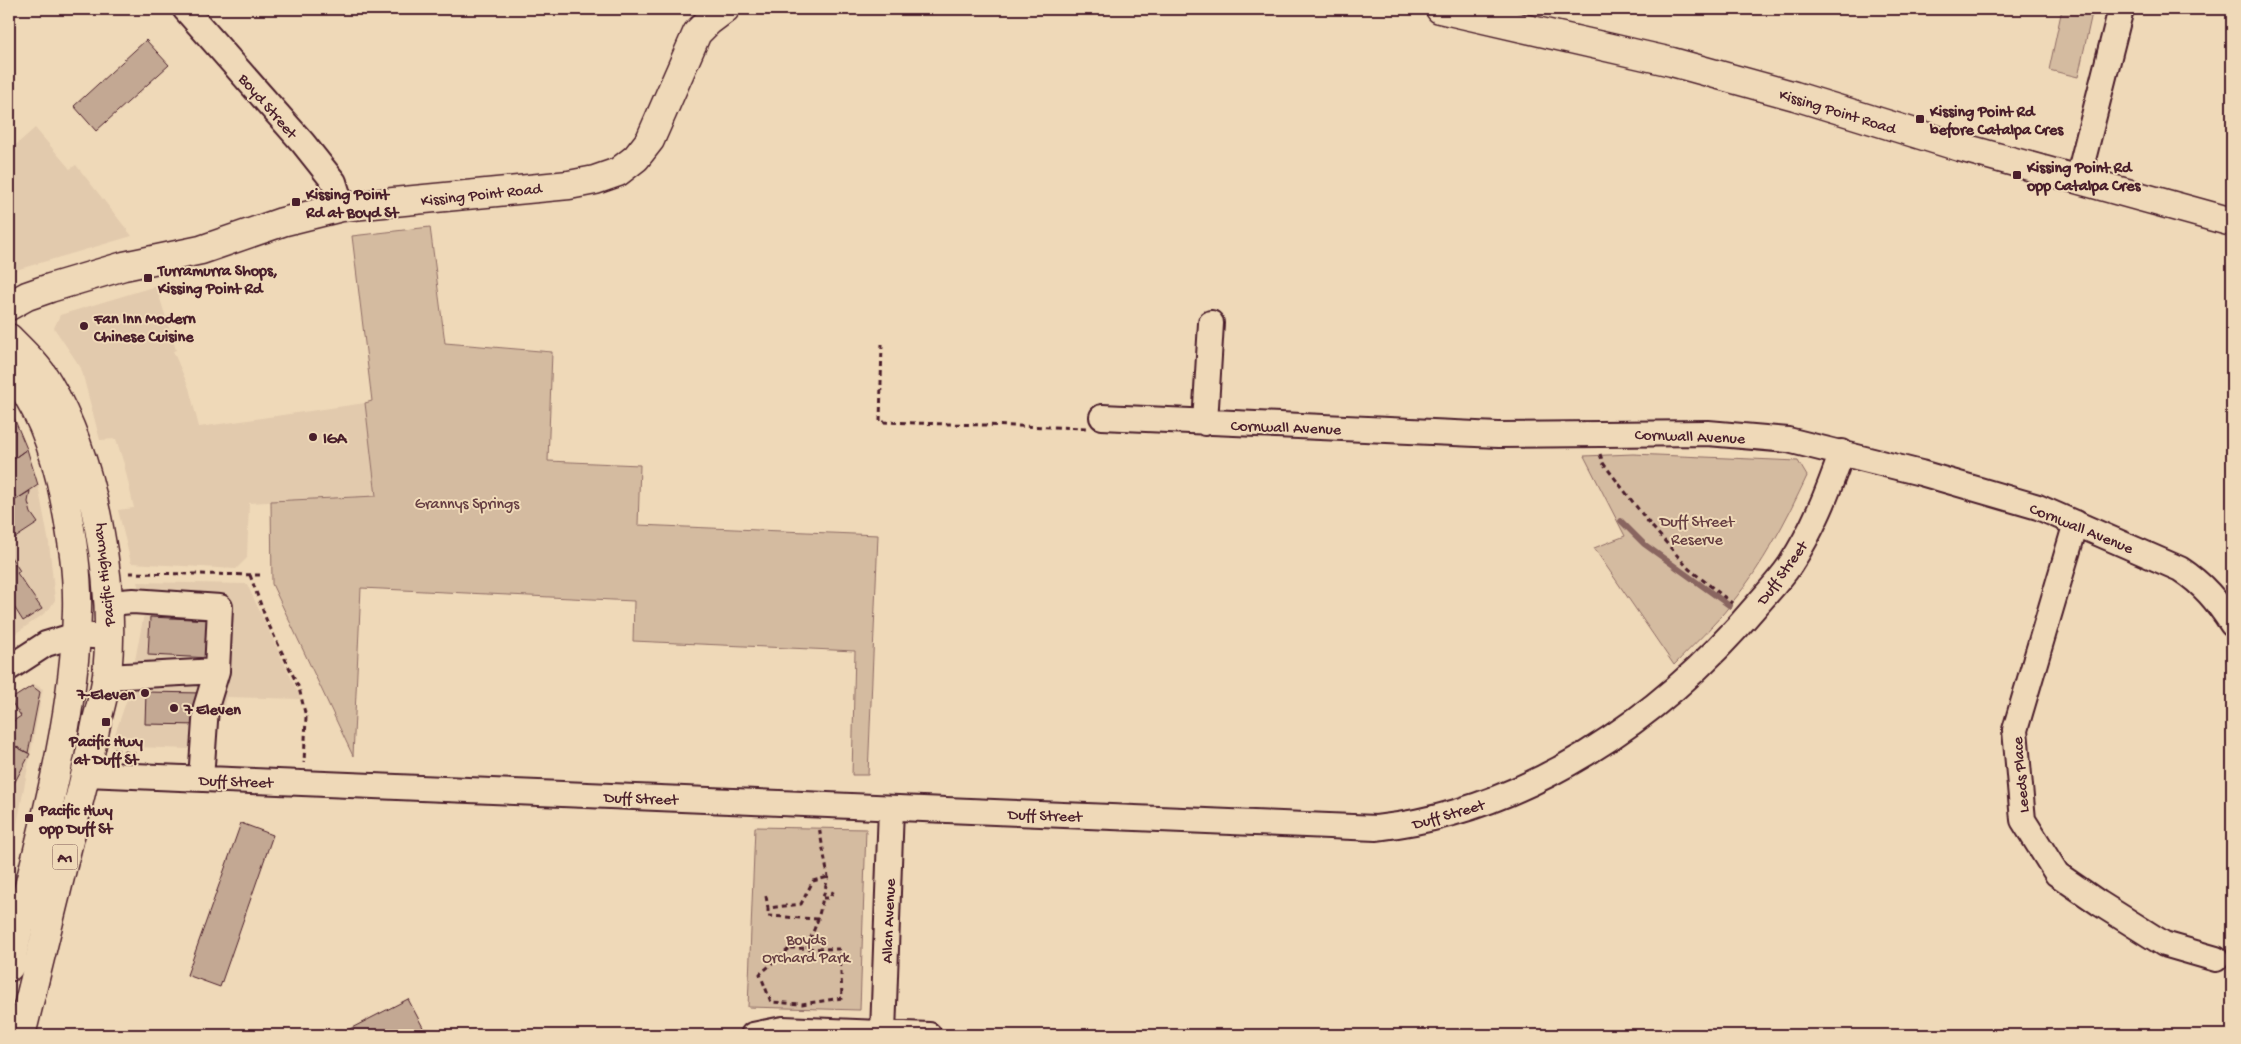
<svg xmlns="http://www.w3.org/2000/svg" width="2241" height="1044" font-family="'Gochi Hand',sans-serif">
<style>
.built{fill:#e2caad}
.green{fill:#d4bba0;stroke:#8f6d66}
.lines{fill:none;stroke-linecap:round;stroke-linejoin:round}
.stream{stroke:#896560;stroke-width:5.5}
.building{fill:#c3a893;stroke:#4a1f2b}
.minor-casing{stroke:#4a1f2b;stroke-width:28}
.major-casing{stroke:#4a1f2b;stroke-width:31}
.highway-casing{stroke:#4a1f2b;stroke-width:31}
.path{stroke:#4a1f2b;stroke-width:3;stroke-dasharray:5 4;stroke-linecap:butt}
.minor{stroke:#efd9b8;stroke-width:24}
.major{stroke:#efd9b8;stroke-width:28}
.highway{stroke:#efd9b8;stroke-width:28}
.poi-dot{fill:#4a1f2b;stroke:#efd9b8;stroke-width:2}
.labels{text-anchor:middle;stroke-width:4;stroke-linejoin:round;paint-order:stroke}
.shield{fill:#efd9b8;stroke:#7c5755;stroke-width:1}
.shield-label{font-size:15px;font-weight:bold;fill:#4a1f2b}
.street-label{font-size:16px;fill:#4a1f2b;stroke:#efd9b8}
.poi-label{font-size:16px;font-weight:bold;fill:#4a1f2b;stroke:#efd9b8;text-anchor:start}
.park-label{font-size:16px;fill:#663e42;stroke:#efd9b8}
</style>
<rect width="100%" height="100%" fill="#efd9b8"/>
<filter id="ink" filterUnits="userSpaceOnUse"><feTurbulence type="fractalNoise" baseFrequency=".02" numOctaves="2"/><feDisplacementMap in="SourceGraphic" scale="10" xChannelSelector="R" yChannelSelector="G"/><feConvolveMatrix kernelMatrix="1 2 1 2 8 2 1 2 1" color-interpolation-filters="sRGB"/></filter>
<g filter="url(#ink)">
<path class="built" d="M35,128L70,169L76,165L132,236L9,272V151Z
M156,286L176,350L173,351L189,388L199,427L365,403L376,496L249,503L247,558L236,569L131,563L118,510L134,508L124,464L116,439L100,440L81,368L54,328L60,315Z
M9,410L27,449L38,485L49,543L55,600L50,608L41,616L9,638Z
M137,582L247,584L301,699L226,697L225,712L217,711L213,750L111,746L128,696L145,609Z
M34,684L43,689L13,845H9V700Z"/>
<path class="green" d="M2062,9L2092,13L2078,77L2049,70Z
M430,227L445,343L552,352L548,461L640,465L638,525L878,535L868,775H852L855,651L633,641L634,601L361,588L353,756L272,584L271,501L376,496L365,403L372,401L352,236Z
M1633,454L1798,461L1807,476C1786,521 1763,565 1731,604C1714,626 1693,645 1674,665L1594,548L1625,536L1584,456Z
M755,827L866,829L860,1010L748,1007Z"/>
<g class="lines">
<path class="stream" d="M1621,521L1644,544L1730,606"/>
</g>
<path class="building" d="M146,40L169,65L96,131L74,106Z
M14,418L27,449L9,462V422Z
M27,449L38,485L17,499L9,486V462Z
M30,491L28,502L31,513L38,523L9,542V504Z
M9,554L20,571L17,573L42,609L23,621L9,599Z
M150,617L212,620L211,658L148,655Z
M32,686L40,692L28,753L9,743V724L21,716L10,700Z
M146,692L202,693L201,725L145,724Z
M9,743L30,754L11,789L9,788Z
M241,823L273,835L220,987L187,975Z
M408,999L427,1035H338Z"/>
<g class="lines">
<defs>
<path id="minor" d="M185,9L303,143L334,182L342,207
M2078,179L2121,9
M1102,417L1498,435L1708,433L1788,440L1921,473L2038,507L2180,569C2203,584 2217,601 2232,624
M1205,423L1211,323
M2076,523L2015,730L2023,820L2057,874L2099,903L2164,944L2216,959
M109,603L133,601L220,607L217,671L206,707L201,779
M9,668L46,644L76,635L109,637
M107,677L217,671
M86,774L1376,828C1525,812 1661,719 1756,606C1767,593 1780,580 1790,565C1813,530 1828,492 1842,452
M883,1033L891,808
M753,1035L783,1029L929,1035"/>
<path id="major" d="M1440,9L1672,62L1795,96L1960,147L2232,222
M9,306L27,296L50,288L124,266L201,250L282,222L342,207L569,185L595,180L618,172L636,158L650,140L697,33L709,21L725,9"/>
<path id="highway" d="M9,338C23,352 38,366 48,383C95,461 116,586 107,675C105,690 101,705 97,720C91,749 85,779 77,808C58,884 40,959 21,1035
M9,370C41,406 56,454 65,501C72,537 78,573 77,610C75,727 36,853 9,967"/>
</defs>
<use href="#minor" class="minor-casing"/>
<use href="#major" class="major-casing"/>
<use href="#highway" class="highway-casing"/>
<path class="path" d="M882,344L880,422L1086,428
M1600,454L1603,463L1649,523L1689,569L1732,603
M129,573L262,575
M250,575L266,619L299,688L306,717L304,763
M114,750L135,754
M766,896L768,908
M823,898H829L834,890
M818,919L768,916V908L801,904L813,881L828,877
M790,948L840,949L842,998L802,1004L771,1002L760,974Z
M807,948L818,919L828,877L819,827"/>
<use href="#minor" class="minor"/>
<use href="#major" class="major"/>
<use href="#highway" class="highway"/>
</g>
</g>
<g class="poi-dot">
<rect x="1915" y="114" width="10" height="10" rx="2.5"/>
<rect x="2012" y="170" width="10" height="10" rx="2.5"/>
<rect x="291" y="197" width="10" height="10" rx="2.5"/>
<rect x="143" y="273" width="10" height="10" rx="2.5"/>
<circle cx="84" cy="326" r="5"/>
<circle cx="313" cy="437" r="5"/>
<circle cx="145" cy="693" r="5"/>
<circle cx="174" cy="708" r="5"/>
<rect x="101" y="717" width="10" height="10" rx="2.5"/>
<rect x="24" y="813" width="10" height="10" rx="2.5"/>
</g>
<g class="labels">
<rect class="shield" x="52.5" y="844.5" width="25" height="25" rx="4"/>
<g class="shield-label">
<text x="65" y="862">A1</text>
</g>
<g class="street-label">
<text transform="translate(269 105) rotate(49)" y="6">Boyd Street</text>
<text transform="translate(1838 110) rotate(17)" y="6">Kissing Point Road</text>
<text transform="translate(481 193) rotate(-6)" y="6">Kissing Point Road</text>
<text transform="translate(1286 426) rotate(2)" y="6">Cornwall Avenue</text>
<text transform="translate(1690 435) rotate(2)" y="6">Cornwall Avenue</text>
<text transform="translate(2082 527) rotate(22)" y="6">Cornwall Avenue</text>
<text transform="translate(1781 572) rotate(-54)" y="6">Duff Street</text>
<text transform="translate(102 575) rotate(-97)" y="6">Pacific Highway</text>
<text transform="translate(2019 775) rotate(-95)" y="6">Leeds Place</text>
<text transform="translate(236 780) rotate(2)" y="6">Duff Street</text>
<text transform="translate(641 797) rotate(2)" y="6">Duff Street</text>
<text transform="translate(1448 813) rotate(-16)" y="6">Duff Street</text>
<text transform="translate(1045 814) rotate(2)" y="6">Duff Street</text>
<text transform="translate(887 921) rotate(-88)" y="6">Allan Avenue</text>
</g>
<g class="poi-label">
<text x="1930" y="116">Kissing Point Rd<tspan x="1930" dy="18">before Catalpa Cres</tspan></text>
<text x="2027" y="172">Kissing Point Rd<tspan x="2027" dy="18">opp Catalpa Cres</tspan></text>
<text x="306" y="199">Kissing Point<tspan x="306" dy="18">Rd at Boyd St</tspan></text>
<text x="158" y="275">Turramurra Shops,<tspan x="158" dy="18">Kissing Point Rd</tspan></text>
<text x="94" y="323">Fan Inn Modern<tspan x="94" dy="18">Chinese Cuisine</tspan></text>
<text x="323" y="443">IGA</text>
<text x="135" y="699" text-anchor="end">7-Eleven</text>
<text x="184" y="714">7 Eleven</text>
<text x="106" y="746" text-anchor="middle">Pacific Hwy<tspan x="106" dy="18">at Duff St</tspan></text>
<text x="39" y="815">Pacific Hwy<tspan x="39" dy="18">opp Duff St</tspan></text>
</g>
<g class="park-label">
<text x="467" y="508">Grannys Springs</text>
<text x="1697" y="526">Duff Street<tspan x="1697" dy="18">Reserve</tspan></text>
<text x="806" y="944">Boyds<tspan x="806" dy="18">Orchard Park</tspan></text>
</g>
</g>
<rect width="2241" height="1044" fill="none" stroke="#efd9b8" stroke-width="30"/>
<rect x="15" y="15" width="2211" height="1014" fill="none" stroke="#4a1f2b" stroke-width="2" filter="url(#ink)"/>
</svg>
